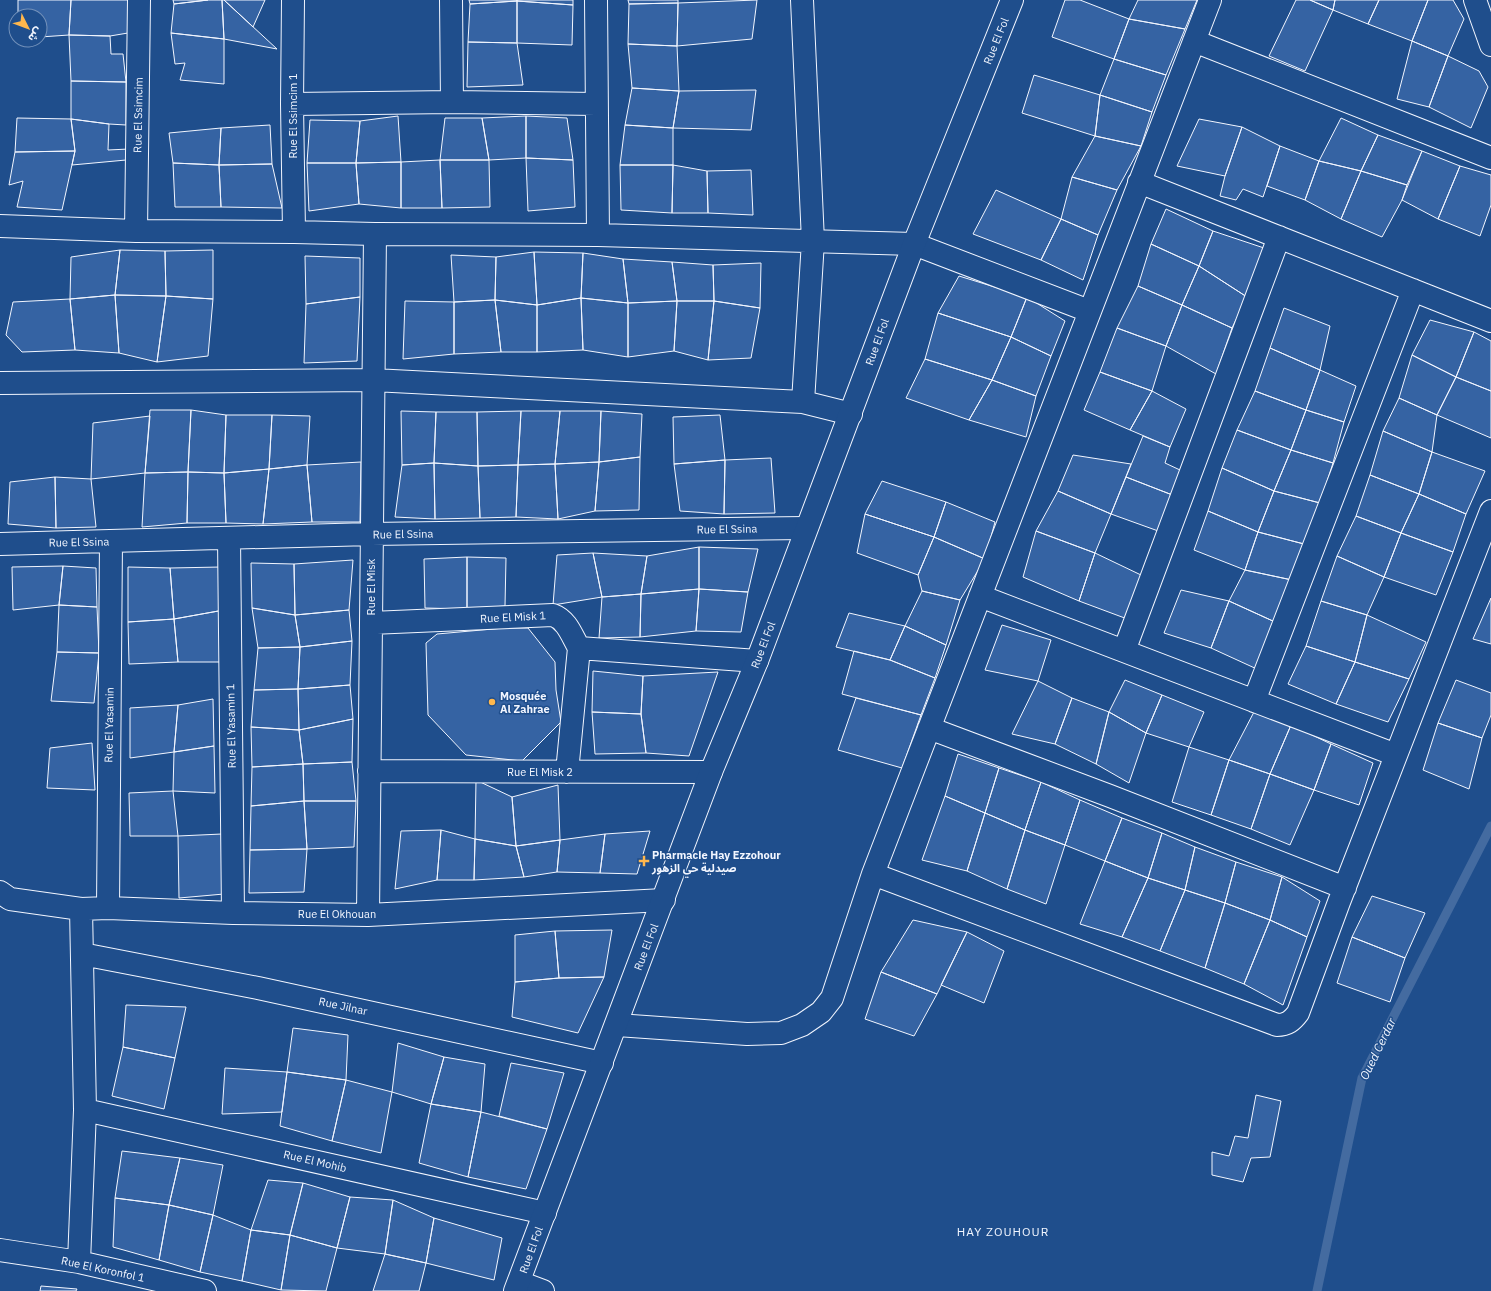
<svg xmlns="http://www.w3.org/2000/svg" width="1491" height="1291" font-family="'IBM Plex Sans','Noto Sans Arabic',sans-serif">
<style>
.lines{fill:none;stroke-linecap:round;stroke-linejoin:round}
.stream{stroke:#446ba0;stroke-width:9}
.building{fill:#3563a3;stroke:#f2f6ff}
.minor-casing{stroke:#f2f6ff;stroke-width:24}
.tertiary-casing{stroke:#f2f6ff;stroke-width:24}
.minor{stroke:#1f4e8c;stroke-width:22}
.tertiary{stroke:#1f4e8c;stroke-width:22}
.poi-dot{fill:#ffb74d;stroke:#1f4e8c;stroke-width:1.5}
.labels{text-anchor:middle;stroke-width:3;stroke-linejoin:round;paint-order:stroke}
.street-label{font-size:11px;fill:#f2f6ff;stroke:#1f4e8c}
.poi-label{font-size:11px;font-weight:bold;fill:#f2f6ff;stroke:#1f4e8c;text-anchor:start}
.water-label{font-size:12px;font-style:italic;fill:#f2f6ff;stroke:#1f4e8c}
.neighbourhood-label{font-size:12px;letter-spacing:1px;fill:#f2f6ff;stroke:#1f4e8c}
</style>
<rect width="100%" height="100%" fill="#1f4e8c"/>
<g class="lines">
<path class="stream" d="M1317,1291L1362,1078L1491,826"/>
</g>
<path class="building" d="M18,0H71L69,35L40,37V16H18Z
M71,0H128V33L110,36L69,35Z
M173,0H208L174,4Z
M208,0H222L224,39L171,33L174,4Z
M222,0H224L277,49L224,39Z
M224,0H265L253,27Z
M469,0H517V1L470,4Z
M517,0H573V5L517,1Z
M628,0H678V3L629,4Z
M757,0L752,39L677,46L678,3Z
M1065,0H1080L1129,19L1114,59L1052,37Z
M1138,0H1197L1185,29L1129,19Z
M1296,0H1310L1333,10L1305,71L1269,56Z
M1310,0H1335L1333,10Z
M1335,0H1379L1368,24L1333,10Z
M1379,0H1428L1412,41L1368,24Z
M1428,0H1453L1464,19L1448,56L1412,41Z
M517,1L573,5L572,45L517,43Z
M517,1V43L468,42L470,4Z
M678,3L677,46L628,44L629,4Z
M1129,19L1185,29L1166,75L1114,59Z
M171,33L224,39V84L180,80L185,63L175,64Z
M69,35L110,36L111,54H123L126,82L71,81Z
M1412,41L1448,56L1429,107L1397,99Z
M468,42L517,43L523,85L467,87Z
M628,44L677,46L679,91L632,88Z
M1448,56L1479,71L1488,87L1471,128L1429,107Z
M1114,59L1166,75L1152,112L1100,95Z
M1034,75L1100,95L1095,136L1022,113Z
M71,81L126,82V125L109,124L71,119Z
M632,88L679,91L673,128L625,125Z
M756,90L751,130L673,128L679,91Z
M1100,95L1152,112L1141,146L1095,136Z
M398,116L401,162L356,163L360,121Z
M526,116V158L489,160L482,118Z
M526,116L567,118L573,160L526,158Z
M17,118L71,119L75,151L15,152Z
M445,118H482L489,160H440Z
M1341,118L1378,135L1361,171L1319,161Z
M71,119L109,124L108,150L129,149L126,160L72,165L75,151Z
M1199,119L1242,127L1225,176L1177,166Z
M310,120L360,121L356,163H307Z
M270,125L272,164L219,165L221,128Z
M625,125L673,128V165H620Z
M1242,127L1280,146L1263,197L1243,189L1236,200L1220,196L1225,176Z
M221,128L219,165L173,163L169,133Z
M1378,135L1422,151L1407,185L1361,171Z
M1095,136L1141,146L1117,190L1072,177Z
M1280,146L1319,161L1305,200L1267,186Z
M75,151L62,210L17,207L23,181L9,185L15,152Z
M1422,151L1460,166L1438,219L1402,200Z
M526,158L573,160L575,207L528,211Z
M440,160H489L490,207L442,208Z
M440,160L442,208H401V162Z
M1319,161L1361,171L1341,219L1305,200Z
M401,162V208L359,204L356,163Z
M173,163L219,165L221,207H175Z
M307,163H356L359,204L309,211Z
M272,164L282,208L221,207L219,165Z
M620,165H673L672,213L621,210Z
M673,165L707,171L708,213H672Z
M1460,166L1491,175V205L1480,236L1438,219Z
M751,170L753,215L708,213L707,171Z
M1361,171L1407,185L1402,200L1382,237L1341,219Z
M1072,177L1117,190L1098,235L1061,219Z
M996,190L1061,219L1041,260L973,234Z
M1166,209L1213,231L1199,266L1151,244Z
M1061,219L1098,235L1083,280L1041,260Z
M1213,231L1264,248L1247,297L1199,266Z
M1151,244L1199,266L1182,305L1138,286Z
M120,250L165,251L166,296L115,295Z
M120,250L115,295L70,299L71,257Z
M213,250V299L166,296L165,251Z
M534,252L583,253L581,298L537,305Z
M534,252L537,305L495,300L496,257Z
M583,253L623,259L628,303L581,298Z
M451,255L496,257L495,300L454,302Z
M305,256L360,258V297L306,304Z
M623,259L672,262L677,301L628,303Z
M672,262L713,265L714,301H677Z
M761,263L760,308L714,301L713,265Z
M1199,266L1247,297L1232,328L1182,305Z
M959,276L1027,297L1011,337L938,313Z
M1138,286L1182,305L1166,346L1117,328Z
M115,295L166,296L157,362L119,353Z
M115,295L119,353L75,350L70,299Z
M166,296L213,299L208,356L157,362Z
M360,297L357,361L304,363L306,304Z
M1027,297L1065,321L1051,356L1011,337Z
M581,298L583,350L537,352V305Z
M581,298L628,303V357L583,350Z
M70,299L75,350L22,352L6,335L13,302Z
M495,300L537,305V352H501Z
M495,300L501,352L454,354V302Z
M405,301L454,302V354L403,359Z
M677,301H714L708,360L674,351Z
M677,301L674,351L628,357V303Z
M714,301L760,308L751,358L708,360Z
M1182,305L1232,328L1216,374L1166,346Z
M1284,308L1330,326L1320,370L1270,348Z
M938,313L1011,337L992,380L925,359Z
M1430,320L1474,332L1456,377L1412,355Z
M1117,328L1166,346L1152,391L1100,372Z
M1474,332L1491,341V391L1456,377Z
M1011,337L1051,356L1036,396L992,380Z
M1270,348L1320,370L1306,410L1255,391Z
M1412,355L1456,377L1437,415L1399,398Z
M925,359L992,380L969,420L906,398Z
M1320,370L1356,386L1344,422L1306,410Z
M1100,372L1152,391L1130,430L1084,410Z
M1456,377L1491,391V438L1437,415Z
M992,380L1036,396L1026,437L969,420Z
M1152,391L1186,409L1170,447L1130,430Z
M1255,391L1306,410L1291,450L1237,430Z
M1399,398L1437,415L1432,452L1383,431Z
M150,410H191L188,472L145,473Z
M191,410L226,415L224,473L188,472Z
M1306,410L1344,422L1333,463L1291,450Z
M401,411L436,412L434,463L402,465Z
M521,411H560L555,464L518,465Z
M521,411L518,465L478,466L477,412Z
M560,411H601L599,462L555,464Z
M601,411L642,414L640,457L599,462Z
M436,412H477L478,466L434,463Z
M226,415H272L269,469L224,473Z
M272,415L310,416L307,465L269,469Z
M720,415L725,460L674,464L673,417Z
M150,416L145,473L91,479L93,423Z
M1237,430L1291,450L1274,491L1222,468Z
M1383,431L1432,452L1419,494L1370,475Z
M1143,436L1170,447L1165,463L1180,470L1175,496L1126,477Z
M1291,450L1333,463L1320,503L1274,491Z
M1432,452L1485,471L1466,514L1419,494Z
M1073,455L1131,464L1111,514L1058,491Z
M640,457L639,510L595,511L599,462Z
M771,458L775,513L724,514L725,460Z
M725,460L724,514L680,511L674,464Z
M361,462L360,522H312L307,465Z
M599,462L595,511L558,519L555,464Z
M434,463L435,519L395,517L402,465Z
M434,463L478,466L480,518L435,519Z
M555,464L558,519L516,517L518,465Z
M307,465L312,522L263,524L269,469Z
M518,465L516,517L480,518L478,466Z
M1222,468L1274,491L1258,532L1208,511Z
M269,469L263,524L226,523L224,473Z
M188,472L187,523L142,527L145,473Z
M188,472L224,473L226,523H187Z
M1370,475L1419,494L1401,533L1356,516Z
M55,477L56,528L8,524L10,482Z
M55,477L91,479L96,527L56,528Z
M1126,477L1175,496L1161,532L1111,514Z
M882,481L946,502L934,537L865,514Z
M1058,491L1111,514L1095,553L1036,531Z
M1274,491L1320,503L1304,544L1258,532Z
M1419,494L1466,514L1453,552L1401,533Z
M946,502L995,522L985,559L934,537Z
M1208,511L1258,532L1245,570L1194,550Z
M865,514L934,537L918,575L857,553Z
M1356,516L1401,533L1384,577L1337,556Z
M1036,531L1095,553L1079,601L1023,577Z
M1258,532L1304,544L1292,580L1245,570Z
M1401,533L1453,552L1436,595L1384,577Z
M934,537L985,559L960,600L922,591L918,575Z
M699,547V589L641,594L647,556Z
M699,547L758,549L748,592L699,589Z
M593,553L647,556L641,594L602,597Z
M593,553L602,597L553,605L557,555Z
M1095,553L1141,575L1130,620L1079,601Z
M1337,556L1384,577L1367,615L1321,601Z
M467,557V609L425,608L424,559Z
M467,557L506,558L505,606L467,609Z
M353,560L349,610L295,615L294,564Z
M251,563L294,564L295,615L252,608Z
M63,566L59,605L13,610L12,567Z
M63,566L96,568L97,607L59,605Z
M128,567L170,568L174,619L128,622Z
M221,567L224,610L174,619L170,568Z
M1245,570L1292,580L1275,622L1229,601Z
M699,589L696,631L640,637L641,594Z
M699,589L748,592L741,632L696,631Z
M1181,590L1229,601L1211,648L1164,633Z
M922,591L960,600L946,645L905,626Z
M641,594L640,637L599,638L602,597Z
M1491,598V644L1473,639Z
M1229,601L1275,622L1259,670L1211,648Z
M1321,601L1367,615L1355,662L1306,646Z
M59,605L97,607L99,653L57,652Z
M252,608L295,615L300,647L258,648Z
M224,610L223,662H178L174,619Z
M349,610L352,641L300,647L295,615Z
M849,613L905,626L890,660L836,647Z
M1367,615L1426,642L1409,679L1355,662Z
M174,619L178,662L129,664L128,622Z
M1002,625L1051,640L1038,681L985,670Z
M905,626L946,645L935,678L890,660Z
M504,628H528L555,662L556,690L561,722L522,761L466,755L428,715L426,643L437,634Z
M352,641L350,685L298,689L300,647Z
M1306,646L1355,662L1336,704L1288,684Z
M300,647L298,689L254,690L258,648Z
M854,651L890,660L935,678L921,715L842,694Z
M57,652L99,653L94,703L51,701Z
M1355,662L1409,679L1388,722L1336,704Z
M593,671L643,676L641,714L592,712Z
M718,672L689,756L646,753L641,714L643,676Z
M1125,680L1162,695L1146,733L1109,712Z
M1456,680L1491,693V715L1482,738L1438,723Z
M1038,681L1072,698L1055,744L1012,734Z
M350,685L353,719L299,730L298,689Z
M298,689L299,730L251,727L254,690Z
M1162,695L1204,712L1189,747L1146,733Z
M856,698L921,715L902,768L838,750Z
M1072,698L1109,712L1096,764L1055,744Z
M213,699L214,746L174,752L178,705Z
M178,705L174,752L130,758V708Z
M1255,710L1291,725L1270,774L1229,760Z
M592,712L641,714L646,753L595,754Z
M1109,712L1146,733L1129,783L1096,764Z
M353,719L352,762L303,764L299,730Z
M1438,723L1482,738L1469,789L1423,770Z
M1291,725L1331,744L1314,790L1270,774Z
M251,727L299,730L303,764L252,767Z
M92,743L95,790L47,788L50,748Z
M1331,744L1373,763L1359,805L1314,790Z
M214,746L215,793L173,791L174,752Z
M1189,747L1229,760L1211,815L1172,802Z
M958,754L999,768L985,813L945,796Z
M1229,760L1270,774L1251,829L1211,815Z
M352,762L356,801H304L303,764Z
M303,764L304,801L251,806L252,767Z
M999,768L1041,782L1025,830L985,813Z
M1270,774L1314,790L1290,845L1251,829Z
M476,780L512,797L516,846L475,839Z
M1041,782L1080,800L1065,845L1025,830Z
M558,785L560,840L516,846L512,797Z
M173,791L178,836H130L129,793Z
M945,796L985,813L967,871L922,860Z
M1080,800L1122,818L1105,861L1065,845Z
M304,801L307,849L250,850L251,806Z
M304,801H356L354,847L307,849Z
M985,813L1025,830L1007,889L967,871Z
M1122,818L1162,833L1148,878L1105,861Z
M441,830L437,880L395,889L401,831Z
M441,830L475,839L474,880H437Z
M1025,830L1065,845L1046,904L1007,889Z
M650,831L637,874L600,873L605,834Z
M1162,833L1195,847L1185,890L1148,878Z
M222,834L224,894L179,898L178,836Z
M605,834L600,873L557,872L560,840Z
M475,839L516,846L524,877L474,880Z
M560,840L557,872L524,877L516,846Z
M1195,847L1236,862L1225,903L1185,890Z
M307,849L304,892L249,893L250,850Z
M1105,861L1148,878L1122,937L1080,924Z
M1236,862L1282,877L1270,920L1225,903Z
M1282,877L1320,901L1307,937L1270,920Z
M1148,878L1185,890L1160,951L1122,937Z
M1185,890L1225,903L1205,968L1160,951Z
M1372,896L1425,913L1405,958L1352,937Z
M1225,903L1270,920L1244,984L1205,968Z
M913,920L967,932L937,994L881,972Z
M1270,920L1307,937L1283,1005L1244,984Z
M612,930L604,977L559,978L555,931Z
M555,931L559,978L515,982V935Z
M967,932L1004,951L984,1003L941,985Z
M1352,937L1405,958L1390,1002L1337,983Z
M881,972L937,994L914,1036L865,1019Z
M604,977L578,1033L512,1017L515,982L559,978Z
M126,1005L186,1007L175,1058L123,1047Z
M293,1028L348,1035L346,1080L287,1072Z
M398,1043L444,1057L431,1104L392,1092Z
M123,1047L175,1058L164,1109L112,1096Z
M444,1057L485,1064L481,1112L431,1104Z
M511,1063L564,1073L547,1129L499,1116Z
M225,1068L287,1072L282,1112L222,1114Z
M287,1072L346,1080L332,1141L280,1126Z
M346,1080L392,1092L381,1153L332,1141Z
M1256,1095L1281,1101L1270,1157L1251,1158L1243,1182L1212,1175V1152L1229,1156L1235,1136L1248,1138Z
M431,1104L481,1112L468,1177L419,1163Z
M481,1112L547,1129L526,1189L468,1177Z
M122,1151L180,1158L169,1205L115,1198Z
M180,1158L223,1165L213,1215L169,1205Z
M268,1180L303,1183L290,1235L251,1230Z
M303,1183L350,1197L337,1248L290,1235Z
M350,1197L393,1200L385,1254L337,1248Z
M115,1198L169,1205L159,1260L113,1247Z
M393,1200L434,1218L426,1263L385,1254Z
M169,1205L213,1215L200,1272L159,1260Z
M213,1215L251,1230L242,1281L200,1272Z
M434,1218L502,1238L494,1280L426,1263Z
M251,1230L290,1235L281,1290L242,1281Z
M290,1235L337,1248L326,1291L281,1290Z
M385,1254L426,1263L419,1291H373Z
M41,1286L77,1289L76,1291H40Z"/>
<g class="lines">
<defs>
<path id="minor" d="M293,0L292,104L294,232
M451,0L452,102
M596,0L598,235
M802,0L813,241L803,402
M1475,0L1491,45
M1194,41L1491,158
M292,104L452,102L596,104
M1139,182L1491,321
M0,226L136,231L294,232L375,234L598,235L914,244L1089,311
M136,231L139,0
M0,383L373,380L803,402L851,414
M229,538L233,913
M0,544L371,534L806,528
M980,596L1396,755
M371,623L553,615C567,620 572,636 579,648L757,661
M1124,651L1279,237
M1254,701L1413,290
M929,728L1110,796L1345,888
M369,771L711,772
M567,772L579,648
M873,874L1277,1025C1287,1025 1292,1021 1298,1013L1339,902L1491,511
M0,892L10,899L81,909L108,908L233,913L368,915L664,900
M108,908L111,541
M368,915L375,234
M82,954L258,988L602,1063
M617,1025L747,1034L781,1033L802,1025L821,1012L832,998L873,874L1210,0
M85,1110L545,1213
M0,1250L79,1262L205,1291
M79,1262L85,1110L81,909
M519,1282L543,1291"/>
<path id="tertiary" d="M515,1291L711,772L757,661L914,244L1012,0"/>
</defs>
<use href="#minor" class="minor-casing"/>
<use href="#tertiary" class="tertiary-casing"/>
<use href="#minor" class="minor"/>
<use href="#tertiary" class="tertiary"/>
</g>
<g class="poi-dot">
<circle cx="492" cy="702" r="4"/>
<path d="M642 855h4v4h4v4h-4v4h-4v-4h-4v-4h4z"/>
</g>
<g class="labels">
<g class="street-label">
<text transform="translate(996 41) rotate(-68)" y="4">Rue El Fol</text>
<text transform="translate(138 115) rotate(-89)" y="4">Rue El Ssimcim</text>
<text transform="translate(293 116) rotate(-90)" y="4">Rue El Ssimcim 1</text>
<text transform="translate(877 342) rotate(-70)" y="4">Rue El Fol</text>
<text transform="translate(727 529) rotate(-1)" y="4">Rue El Ssina</text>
<text transform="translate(403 534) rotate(-1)" y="4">Rue El Ssina</text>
<text transform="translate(79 542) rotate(-1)" y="4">Rue El Ssina</text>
<text transform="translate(371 587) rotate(-90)" y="4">Rue El Misk</text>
<text transform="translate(513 617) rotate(-3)" y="4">Rue El Misk 1</text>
<text transform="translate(763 645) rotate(-69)" y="4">Rue El Fol</text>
<text transform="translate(109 725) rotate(-89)" y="4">Rue El Yasamin</text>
<text transform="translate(231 726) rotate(-91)" y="4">Rue El Yasamin 1</text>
<text x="540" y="776">Rue El Misk 2</text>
<text x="337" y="918">Rue El Okhouan</text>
<text transform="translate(646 947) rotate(-69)" y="4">Rue El Fol</text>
<text transform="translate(343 1006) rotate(12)" y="4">Rue Jilnar</text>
<text transform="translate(315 1161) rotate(13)" y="4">Rue El Mohib</text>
<text transform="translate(531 1250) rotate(-70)" y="4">Rue El Fol</text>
<text transform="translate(103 1269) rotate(12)" y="4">Rue El Koronfol 1</text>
</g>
<g class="poi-label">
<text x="500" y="700">Mosquée<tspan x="500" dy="13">Al Zahrae</tspan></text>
<text x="652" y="859">Pharmacie Hay Ezzohour<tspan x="652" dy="13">صيدلية حي الزهور</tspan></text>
</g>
<g class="water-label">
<text transform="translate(1378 1049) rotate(-64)" y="4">Oued Cerdar</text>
</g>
<g class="neighbourhood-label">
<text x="1003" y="1236">HAY ZOUHOUR</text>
</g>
</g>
<g transform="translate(28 28) rotate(132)"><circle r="19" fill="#1f4e8c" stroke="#7391ba"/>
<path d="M0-3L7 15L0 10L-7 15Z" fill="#ffb74d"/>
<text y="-6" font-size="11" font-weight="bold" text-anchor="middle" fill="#f2f6ff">ش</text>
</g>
</svg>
